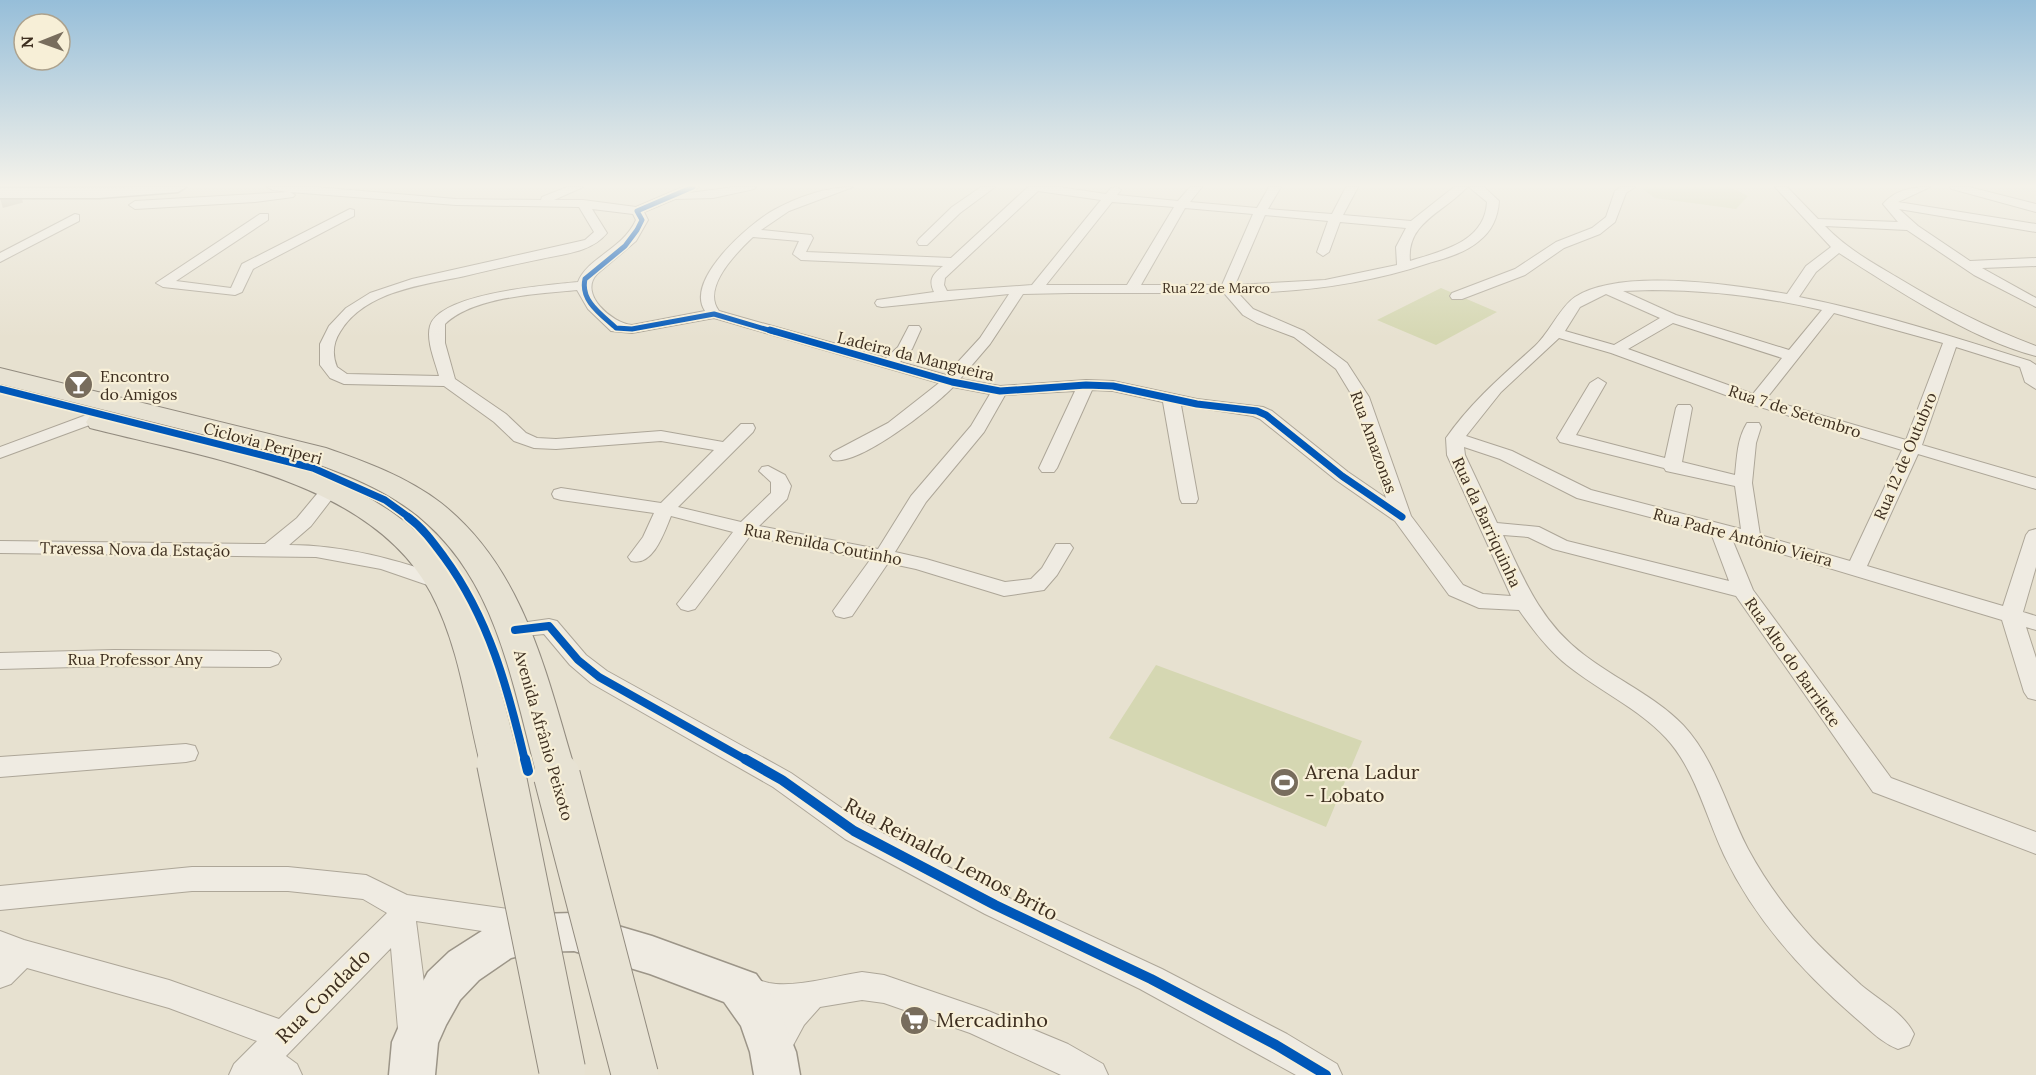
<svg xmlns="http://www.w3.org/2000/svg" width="2036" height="1075" font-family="Lora,serif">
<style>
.green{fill:#d5d7b2}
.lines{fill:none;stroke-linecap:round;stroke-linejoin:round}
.primary-tunnel{stroke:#c5bdad;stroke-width:21;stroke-dasharray:21 10;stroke-linecap:butt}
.street-casing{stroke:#ada698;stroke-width:2}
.secondary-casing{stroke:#9c9588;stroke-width:3}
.primary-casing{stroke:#928b7f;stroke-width:2}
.street{fill:#efebe2;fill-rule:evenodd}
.secondary{fill:#efebe2;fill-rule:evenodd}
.primary{fill:#e7e2d3;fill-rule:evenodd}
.primary-bridge-casing{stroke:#928b7f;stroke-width:48;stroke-linecap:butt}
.primary-bridge{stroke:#e7e2d3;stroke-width:46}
.cycleway-far3-casing{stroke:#f7efd7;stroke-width:8}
.cycleway-far2-casing{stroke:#f7efd7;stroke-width:10}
.cycleway-far1-casing{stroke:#f7efd7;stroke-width:12}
.cycleway-casing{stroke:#f7efd7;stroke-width:14}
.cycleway-far3{stroke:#0057b8;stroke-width:5}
.cycleway-far2{stroke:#0057b8;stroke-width:7}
.cycleway-far1{stroke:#0057b8;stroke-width:8}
.cycleway{stroke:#0057b8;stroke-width:10}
.labels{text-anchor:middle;stroke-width:4.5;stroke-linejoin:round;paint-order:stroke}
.far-street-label{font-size:14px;fill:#3d2e1f;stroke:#f7efd7}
.street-label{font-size:16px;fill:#3d2e1f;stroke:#f7efd7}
.poi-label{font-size:16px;fill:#3d2e1f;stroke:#f7efd7;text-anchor:start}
.near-poi-label{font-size:20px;fill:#3d2e1f;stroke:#f7efd7;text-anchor:start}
.near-street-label{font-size:20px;fill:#3d2e1f;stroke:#f7efd7}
</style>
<rect width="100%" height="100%" fill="#e7e1d0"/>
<path class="green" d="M1640,187H1730L1748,196L1736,209L1655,198Z
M1441,288L1497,312L1436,345L1377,320Z
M1156,665L1362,741L1326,827L1109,738Z"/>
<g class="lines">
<path class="primary-tunnel" d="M0,198L39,187"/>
<defs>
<path id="street" d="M267,187H315L456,199L541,200L542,197L567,187H583L554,200H583L636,207L683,187H699L689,193L734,187H756L754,189L713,198L675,199L644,212L648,220L636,241L597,274C578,294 612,323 632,325L705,311C684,280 750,223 774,210C797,197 826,187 853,187L789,211L761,230L811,235L813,238L806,252L951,258L1028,187H1059L1106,194L1111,188L1117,187L1121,190L1117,195L1178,201L1190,187H1202L1190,202L1257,208L1269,187H1281L1268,209L1332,214L1346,187H1358L1343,215L1411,221L1454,187H1467C1445,212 1406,222 1410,261C1442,251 1485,242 1487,202L1469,187H1484L1499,201C1498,217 1492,231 1479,241C1465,253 1446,258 1429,263C1367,284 1304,292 1238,293L1253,309L1304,331L1347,363L1369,397L1411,516L1463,585L1483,594L1511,596L1447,455L1446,438C1472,401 1502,376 1535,346C1550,332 1560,307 1575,297C1621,267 1735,285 1787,294L1806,266L1831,247L1775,187H1787L1818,219L1898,222L1883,204C1895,190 1912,187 1930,187L1898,202L2036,224V232L1899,209L1918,226L1970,261L2036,258V266L1982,268L2036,298V307L1974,275L1907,230L1825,226C1847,249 1873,263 1900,279C1943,305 1988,328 2036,346V356C1972,340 1894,288 1839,253L1816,272L1799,297C1876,312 1954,337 2030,361L2036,365V389L2025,382L2020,367L1956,347L1922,445L2036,478V489L1918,454L1867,566L2003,606L2026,535L2029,531L2036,529V567L2023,612L2036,616V630L2026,627L2036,658V700L2028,698L2024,692L2002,620L1732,539L1753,590L1891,778L2036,832V854L1873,792L1736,596L1553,549L1528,537L1503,535C1524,580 1541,622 1583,654C1615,679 1655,696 1683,725C1715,759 1727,809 1748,849C1766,882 1787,911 1812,938C1827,954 1845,970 1861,985C1879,1000 1904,1013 1914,1034L1909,1045L1898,1049C1882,1043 1871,1031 1858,1020C1804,974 1755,920 1724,855C1706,817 1695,769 1666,738C1638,708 1598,690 1567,665C1548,650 1533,630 1519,610L1479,608L1449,595L1395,521L1336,480L1260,419L1253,416L1181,405L1198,499L1196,503H1182L1180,499L1163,402L1113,391L1092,390L1057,468L1054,472H1042L1039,468L1075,391L1005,395L984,432L926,502L895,552L926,559L1005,582L1031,579L1042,568L1056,544H1070L1073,548L1057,575L1044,590L1004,596L916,569L888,563L852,616L844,618L836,616L833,611L870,560L750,536L695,609L688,611L681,609L677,604L681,599L733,532L671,516C664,533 653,567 631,561L628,557L643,537L654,513L561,500L554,498L552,494L554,490L561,488L661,503L714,450L661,441L556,449L534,448L514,441L494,422L444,386L344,384L330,378L320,365V344L329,326L346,308L370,293L412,279L585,240L594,232L579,207L456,205L290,192L295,195L293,197L255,202L135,209L129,205L135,201L288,192L273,190ZM1038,191L1101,200L1032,285L947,291L944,285L945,278ZM1112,202L1174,207L1127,285H1046ZM1185,208L1253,214L1222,285H1141ZM592,209L633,214L636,220C623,249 587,258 578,282C548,285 439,293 430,326C426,341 435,361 439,376L347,374L337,367C332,355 333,343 340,332C364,291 423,285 465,276C490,270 516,264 541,259C564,254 592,252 607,233ZM1265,215L1328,221L1317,252L1323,256L1329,252L1340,222L1406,228L1396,247L1397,265L1325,280L1235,285ZM753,237L799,241L793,254L801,260L943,266C933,274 928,280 934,292L877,300L875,303L877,306L882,307L1009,294L980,338L946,375L900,362L912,349L921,329L919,326H909L898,347L886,358L719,311C701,288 737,252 753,237ZM577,290L588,309L611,331L632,333L714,318L939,383L888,423L833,452L830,456L833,460C859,466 934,407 953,387L990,394L971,426L911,496L878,549L759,526L787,499L791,486L785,475L768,466L762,467L759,471L771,482V493L741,522L678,507L753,432L755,428L753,424H741L723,442L661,431L556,439L537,438L526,433L506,414L455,379L445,343V324C474,296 539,294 577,290ZM1652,290C1709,290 1766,297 1822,310L1789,350L1676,315L1623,291ZM1070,293H1224L1243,315L1257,323L1294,337L1336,369L1353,397L1386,498L1348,472L1272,411L1263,407L1197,399L1113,381L1086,380L1000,386L960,379L990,344L1023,294ZM1606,294L1660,318L1614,345L1565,331L1580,307ZM1834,313L1943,343L1906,440L1766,399ZM1673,323L1782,358L1753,394L1628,349ZM1559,338L1611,353L1750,404L1902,450L1850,561L1760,535L1752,483L1756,443L1761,427L1759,423H1747C1737,439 1737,458 1735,475L1682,462L1692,408L1690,405H1678L1676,408L1665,458L1576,435L1606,383L1598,378L1590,383L1557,438L1560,442L1664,468L1666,471L1735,486L1741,529L1591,490L1512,451L1466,436L1501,392ZM1464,447L1500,459L1577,498L1711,533L1729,581L1567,541L1539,527L1497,523L1465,455Z
M981,187H995L960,213L927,245H919L917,242L919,239L952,207Z
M1620,187H1635L1626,193L1615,222L1600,234L1564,248L1525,275L1462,299H1452L1450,296L1452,293L1515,269L1556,242L1592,228L1606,217L1615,191Z
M1950,187H1969L2036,204V212L1952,189Z
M350,209L354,210V216L253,269L242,292L235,295L163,287L156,283L260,214H268V220L176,281L231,288L242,264Z
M75,214L79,215V221L0,262V253Z
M89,414L95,415L97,419L95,423L0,458V447Z
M332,482L338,483L341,487L311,526L289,545C345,545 397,560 449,578L452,583L449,588L442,590L381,569L316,557L0,553V541L265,544L297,518L326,483Z
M549,619L557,621L586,655L607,671L791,773L863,823L1005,896L1162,969L1287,1034L1337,1064L1342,1075H1296L1140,989L985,914L845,839L773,787L591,683L570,665L544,634L515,637L507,635L504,630L507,625Z
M114,650L270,651L278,654L281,659L278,664L270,667L114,666L0,669V653Z
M186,744L195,746L198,753L195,760L186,762L0,777V757Z
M192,867H288L366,875L407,895L529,912L539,916L543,925L539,934L529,938L416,921L430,1029L425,1040L414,1044L403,1040L398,1029L391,948L286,1056L297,1064L302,1075H229L234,1064L257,1041L169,1008L27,968L11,984L0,988V931L24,940L169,980L279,1019L387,913L363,899L288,891H192L0,910V886Z
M862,972L884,975L986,1010L1068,1044L1103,1064L1108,1075H1061L970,1033L884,1003L862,1000L820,1007L804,1025L784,1062L773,1066L762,1062L757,1051L778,1012L769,1011L738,1000L734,990L738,980C751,975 756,980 769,983C796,988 835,976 862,972Z"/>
<path id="secondary" d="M186,187L178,192L99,198H0V188Z
M574,913L652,936L756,974L775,1000L796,1052L800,1075H754L750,1052L741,1026L724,1002L650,974L574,951L536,952L511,958L479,980L460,1000L446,1025L438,1043L435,1075H389L392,1042L399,1026L428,972L449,952L485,929L500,923L536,914Z"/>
<path id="primary" d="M0,368L326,448C366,462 407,477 441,503C526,570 547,678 577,776L571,787L557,792L543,787L537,776C508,667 492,551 382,492C358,479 332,469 306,460L0,384Z
M100,414C143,424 185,435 227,447C323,472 416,501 465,595C493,648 504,706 520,763L514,774L500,778L486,774L480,763C466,706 459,646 431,593C370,479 205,458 90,428L86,422L90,416Z"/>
</defs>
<use href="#street" class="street-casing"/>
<use href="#secondary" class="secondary-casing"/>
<use href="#primary" class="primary-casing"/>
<use href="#street" class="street"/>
<use href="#secondary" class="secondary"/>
<use href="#primary" class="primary"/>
<defs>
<path id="primary-bridge" d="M500,763L562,1069
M557,776L635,1075"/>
</defs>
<use href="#primary-bridge" class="primary-bridge-casing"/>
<use href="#primary-bridge" class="primary-bridge"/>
<defs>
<path id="cycleway-far3" d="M693,187L637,211L642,220L637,230L625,246L585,279C580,301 602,315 616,328L632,329L714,314L775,332"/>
<path id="cycleway-far2" d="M770,330L952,382L1000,391L1086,385L1113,386L1197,404L1257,411L1266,415L1342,476L1402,517
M0,389L313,468L385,500L410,518"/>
<path id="cycleway-far1" d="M408,517C423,528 433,542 444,557C489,618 508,689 525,761
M515,630L549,626L578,660L599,677L748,761"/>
<path id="cycleway" d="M525,759L528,771
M745,759L782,780L854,831L995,905L1151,979L1276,1045L1326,1075"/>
</defs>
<use href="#cycleway-far3" class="cycleway-far3-casing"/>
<use href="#cycleway-far2" class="cycleway-far2-casing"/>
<use href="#cycleway-far1" class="cycleway-far1-casing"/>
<use href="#cycleway" class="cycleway-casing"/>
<use href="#cycleway-far3" class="cycleway-far3"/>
<use href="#cycleway-far2" class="cycleway-far2"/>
<use href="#cycleway-far1" class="cycleway-far1"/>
<use href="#cycleway" class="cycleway"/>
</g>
<linearGradient id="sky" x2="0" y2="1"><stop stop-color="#96bed9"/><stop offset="0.55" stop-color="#f4f2ea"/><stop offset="1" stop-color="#f4f2ea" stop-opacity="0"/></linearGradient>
<rect width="2036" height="338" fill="url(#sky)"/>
<defs>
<symbol id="bar-disc" viewBox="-11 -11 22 22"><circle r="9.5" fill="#786d5d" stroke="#f7efd7"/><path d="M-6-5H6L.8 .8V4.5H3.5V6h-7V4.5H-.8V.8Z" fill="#fff"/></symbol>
<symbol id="stadium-disc" viewBox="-11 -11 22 22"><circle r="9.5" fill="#786d5d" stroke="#f7efd7"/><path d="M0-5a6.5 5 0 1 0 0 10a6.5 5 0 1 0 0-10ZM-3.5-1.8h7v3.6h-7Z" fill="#fff"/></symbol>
<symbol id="supermarket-disc" viewBox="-11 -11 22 22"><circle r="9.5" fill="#786d5d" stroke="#f7efd7"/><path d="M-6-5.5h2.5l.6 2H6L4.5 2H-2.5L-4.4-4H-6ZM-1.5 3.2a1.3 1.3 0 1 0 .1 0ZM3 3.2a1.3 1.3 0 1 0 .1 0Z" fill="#fff"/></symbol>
</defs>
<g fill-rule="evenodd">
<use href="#bar-disc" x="62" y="368" width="33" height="33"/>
<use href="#stadium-disc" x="1268" y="766" width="33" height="33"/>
<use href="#supermarket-disc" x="898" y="1004" width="33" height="33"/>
</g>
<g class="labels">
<g class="far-street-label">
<text x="1216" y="293">Rua 22 de Marco</text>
</g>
<g class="street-label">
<text transform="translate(916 356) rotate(14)" y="6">Ladeira da Mangueira</text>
<text transform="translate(1795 411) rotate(18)" y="6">Rua 7 de Setembro</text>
<text transform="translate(1374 442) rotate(70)" y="6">Rua Amazonas</text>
<text transform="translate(263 443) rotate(15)" y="6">Ciclovia Periperi</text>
<text transform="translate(1905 456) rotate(-67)" y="6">Rua 12 de Outubro</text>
<text transform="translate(1487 522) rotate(65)" y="6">Rua da Barriquinha</text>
<text transform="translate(1743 537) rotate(15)" y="6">Rua Padre Antônio Vieira</text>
<text transform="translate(823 544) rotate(11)" y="6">Rua Renilda Coutinho</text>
<text transform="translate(135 549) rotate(1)" y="6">Travessa Nova da Estação</text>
<text x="135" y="665">Rua Professor Any</text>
<text transform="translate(1793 662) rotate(55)" y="6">Rua Alto do Barrilete</text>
<text transform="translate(544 735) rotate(74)" y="6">Avenida Afrânio Peixoto</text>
</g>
<g class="poi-label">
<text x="100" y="382">Encontro<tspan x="100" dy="18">do Amigos</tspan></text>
</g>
<g class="near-poi-label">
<text x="1305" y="779">Arena Ladur<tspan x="1305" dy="23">- Lobato</tspan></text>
<text x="936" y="1027">Mercadinho</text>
</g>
<g class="near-street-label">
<text transform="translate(951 859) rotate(28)" y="7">Rua Reinaldo Lemos Brito</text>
<text transform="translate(323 996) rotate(-45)" y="7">Rua Condado</text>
</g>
</g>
<g transform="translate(42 42) rotate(269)"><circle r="28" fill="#f7efd7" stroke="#ada28d" stroke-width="1.5"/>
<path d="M0-4.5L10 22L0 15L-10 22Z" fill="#786d5d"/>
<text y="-9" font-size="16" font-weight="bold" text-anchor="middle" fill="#3d2e1f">N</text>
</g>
</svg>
